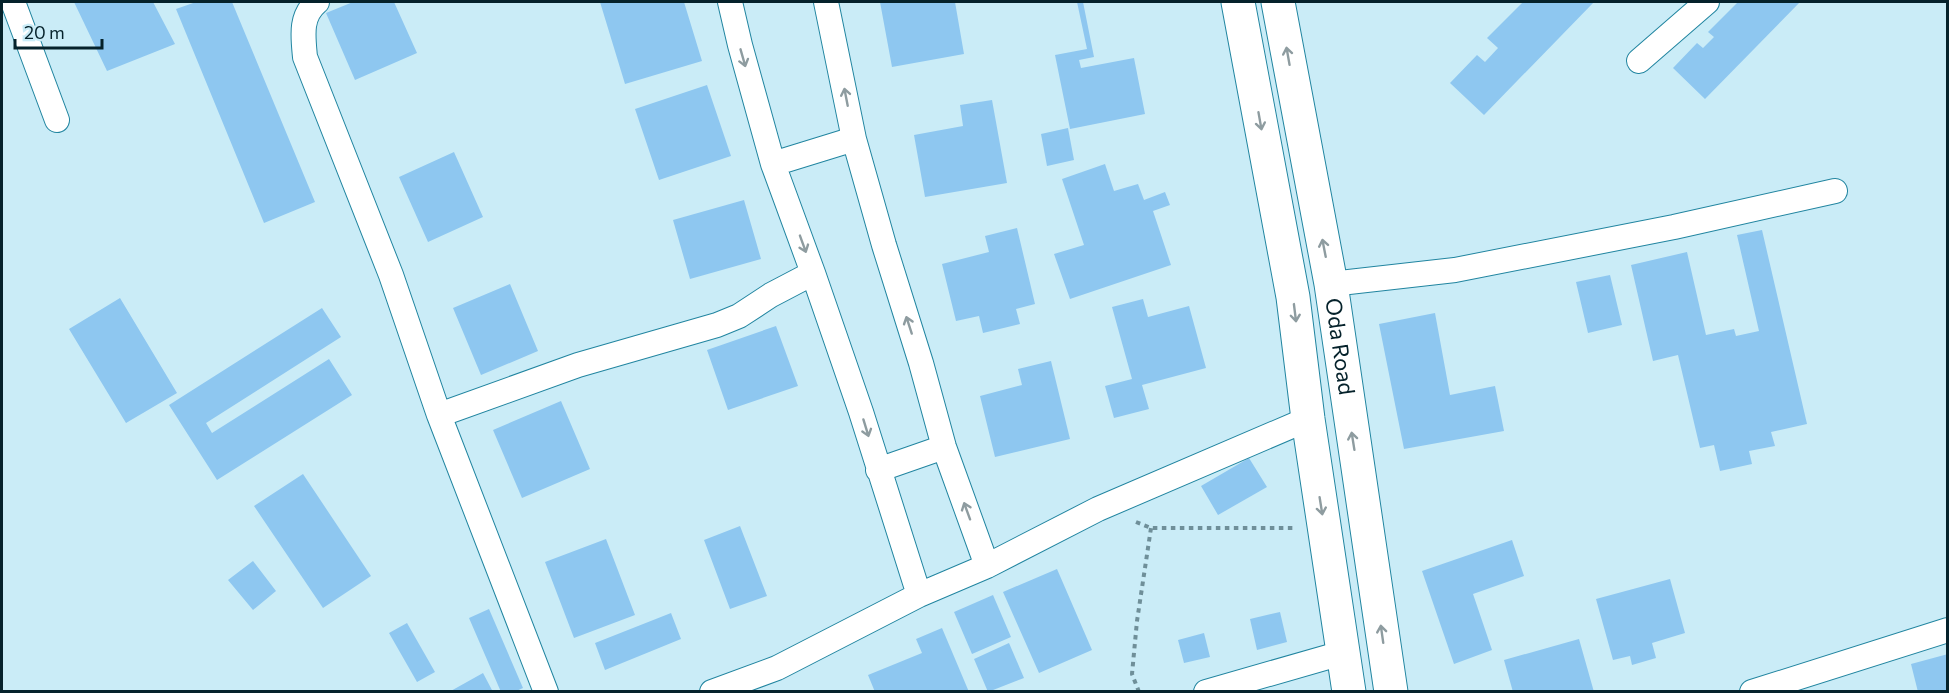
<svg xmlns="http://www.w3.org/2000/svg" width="1949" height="693" font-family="Commissioner,sans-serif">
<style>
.building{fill:#8ec7f0}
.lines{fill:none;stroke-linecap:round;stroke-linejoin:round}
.street-casing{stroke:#2185a0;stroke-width:26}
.secondary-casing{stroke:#2185a0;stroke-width:35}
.path{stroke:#6f8f99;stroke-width:4;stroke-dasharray:4.5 4.5;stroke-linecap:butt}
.street{stroke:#fff;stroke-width:24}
.secondary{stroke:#fff;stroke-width:33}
.oneway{stroke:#8e9ca0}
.labels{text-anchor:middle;stroke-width:4.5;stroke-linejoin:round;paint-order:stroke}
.street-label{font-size:22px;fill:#05222b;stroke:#caecf7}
</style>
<rect width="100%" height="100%" fill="#caecf7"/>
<path class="building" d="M74,2H153L175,44L107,71Z
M196,2H232L315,202L264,223L176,9Z
M353,2H394L417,53L355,80L326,13Z
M600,2H684L702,61L625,84Z
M880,2H955L964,54L892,67Z
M1077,2H1083L1094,57L1079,60L1081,68L1134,58L1145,114L1070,129L1055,55L1087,49Z
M1523,2H1594L1484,115L1450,83L1477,55L1485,62L1498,48L1487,38Z
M1738,2H1800L1705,99L1673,68L1697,43L1703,48L1714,37L1708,32Z
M707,85L731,156L659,180L635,109Z
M992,100L1007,183L925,197L914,135L963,126L960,105Z
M1068,128L1074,160L1047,166L1041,134Z
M454,152L483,217L428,242L399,177Z
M1105,164L1114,191L1138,184L1144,200L1165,192L1170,205L1153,211L1171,265L1070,299L1054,254L1084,245L1062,179Z
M744,200L761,259L690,279L673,220Z
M1017,228L1035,304L1016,309L1020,324L983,333L979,316L956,321L942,264L989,252L985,236Z
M1762,230L1807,424L1771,432L1775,446L1749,451L1752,464L1720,471L1714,445L1700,448L1678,355L1653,361L1631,265L1687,252L1706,335L1734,329L1736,336L1759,331L1737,235Z
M1610,275L1622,325L1588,333L1576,282Z
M510,284L538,351L481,375L453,308Z
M120,298L177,393L126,423L69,329Z
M1143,299L1148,317L1189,306L1206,368L1142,385L1149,409L1114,418L1105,386L1132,379L1112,307Z
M322,308L341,337L206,423L212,433L329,359L352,395L217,480L169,405Z
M1435,313L1450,395L1495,386L1504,431L1404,449L1379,324Z
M776,326L798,386L728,410L707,350Z
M1051,361L1070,439L995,457L980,396L1022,385L1018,369Z
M561,401L590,469L522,498L493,430Z
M1249,458L1267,487L1218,515L1201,486Z
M303,474L371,576L323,608L254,506Z
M740,526L767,596L730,609L704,540Z
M606,539L635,615L574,638L545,562Z
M1512,540L1524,576L1473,594L1492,650L1454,664L1422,571Z
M253,561L276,591L253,610L228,580Z
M1057,569L1092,650L1039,673L1003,592Z
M1670,579L1685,633L1652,643L1656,658L1632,665L1630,656L1613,660L1596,599Z
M993,595L1011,637L972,654L954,612Z
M489,609L523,688L514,692H501L469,618Z
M1280,612L1287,642L1257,650L1250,619Z
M671,613L681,639L605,670L595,643Z
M407,623L435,672L417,682L389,633Z
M942,628L969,692H875L868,675L922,653L916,639Z
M1204,633L1210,657L1184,663L1178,640Z
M1579,639L1594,692H1513L1504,660Z
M1009,643L1024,678L988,692L974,659Z
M1948,654V692H1918L1911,664Z
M483,673L493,692H449Z"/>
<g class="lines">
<defs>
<path id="street" d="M13,2L57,120
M317,2C300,16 303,36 305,57L391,275L439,415L546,692
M730,2L740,45L773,164L813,273L861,412L919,595
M826,2L854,139L884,245L921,363L944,447L987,566
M1639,61L1707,2
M773,164L854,139
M1331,284L1455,270L1674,227L1835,191
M439,415L578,365L717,325L739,316L771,295L813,273
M878,470L944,447
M712,692L777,668L919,595L987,566L1098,509L1308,419
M1206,692L1342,653
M1752,692L1948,630"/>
<g id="secondary">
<path d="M1238,2L1293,297L1308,419L1349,692"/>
<path id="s1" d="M1278,2L1331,284L1391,692"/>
</g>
</defs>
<use href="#street" class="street-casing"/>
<use href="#secondary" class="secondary-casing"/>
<path class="path" d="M1136,522L1151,528H1295
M1139,692L1132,674L1137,621L1151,528"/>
<use href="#street" class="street"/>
<use href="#secondary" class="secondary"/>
</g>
<defs><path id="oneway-shaft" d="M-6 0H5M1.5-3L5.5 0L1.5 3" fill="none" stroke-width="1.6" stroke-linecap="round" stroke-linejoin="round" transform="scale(1.5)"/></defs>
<g class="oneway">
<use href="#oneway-shaft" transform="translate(1288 56) rotate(-100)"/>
<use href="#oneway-shaft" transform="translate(743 58) rotate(74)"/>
<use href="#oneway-shaft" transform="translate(846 97) rotate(-101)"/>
<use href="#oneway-shaft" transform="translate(1260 121) rotate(80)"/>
<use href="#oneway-shaft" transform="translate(803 244) rotate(70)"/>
<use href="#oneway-shaft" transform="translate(1324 248) rotate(-101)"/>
<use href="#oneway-shaft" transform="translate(1295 313) rotate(83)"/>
<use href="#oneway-shaft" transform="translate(909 325) rotate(-108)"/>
<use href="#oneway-shaft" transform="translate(866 428) rotate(73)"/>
<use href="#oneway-shaft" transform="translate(1353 441) rotate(-99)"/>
<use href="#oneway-shaft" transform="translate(1321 506) rotate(81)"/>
<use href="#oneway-shaft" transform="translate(967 511) rotate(-110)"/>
<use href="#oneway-shaft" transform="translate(1382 634) rotate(-98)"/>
</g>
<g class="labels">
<g class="street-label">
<text dy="8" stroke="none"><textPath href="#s1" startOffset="350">Oda Road</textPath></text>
</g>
</g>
<rect width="1949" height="693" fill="none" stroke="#05222b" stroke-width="6"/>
<path d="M15 39v9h87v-9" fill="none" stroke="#05222b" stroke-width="3"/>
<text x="24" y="39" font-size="18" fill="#05222b" stroke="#caecf7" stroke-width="4.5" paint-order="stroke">20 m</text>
</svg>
